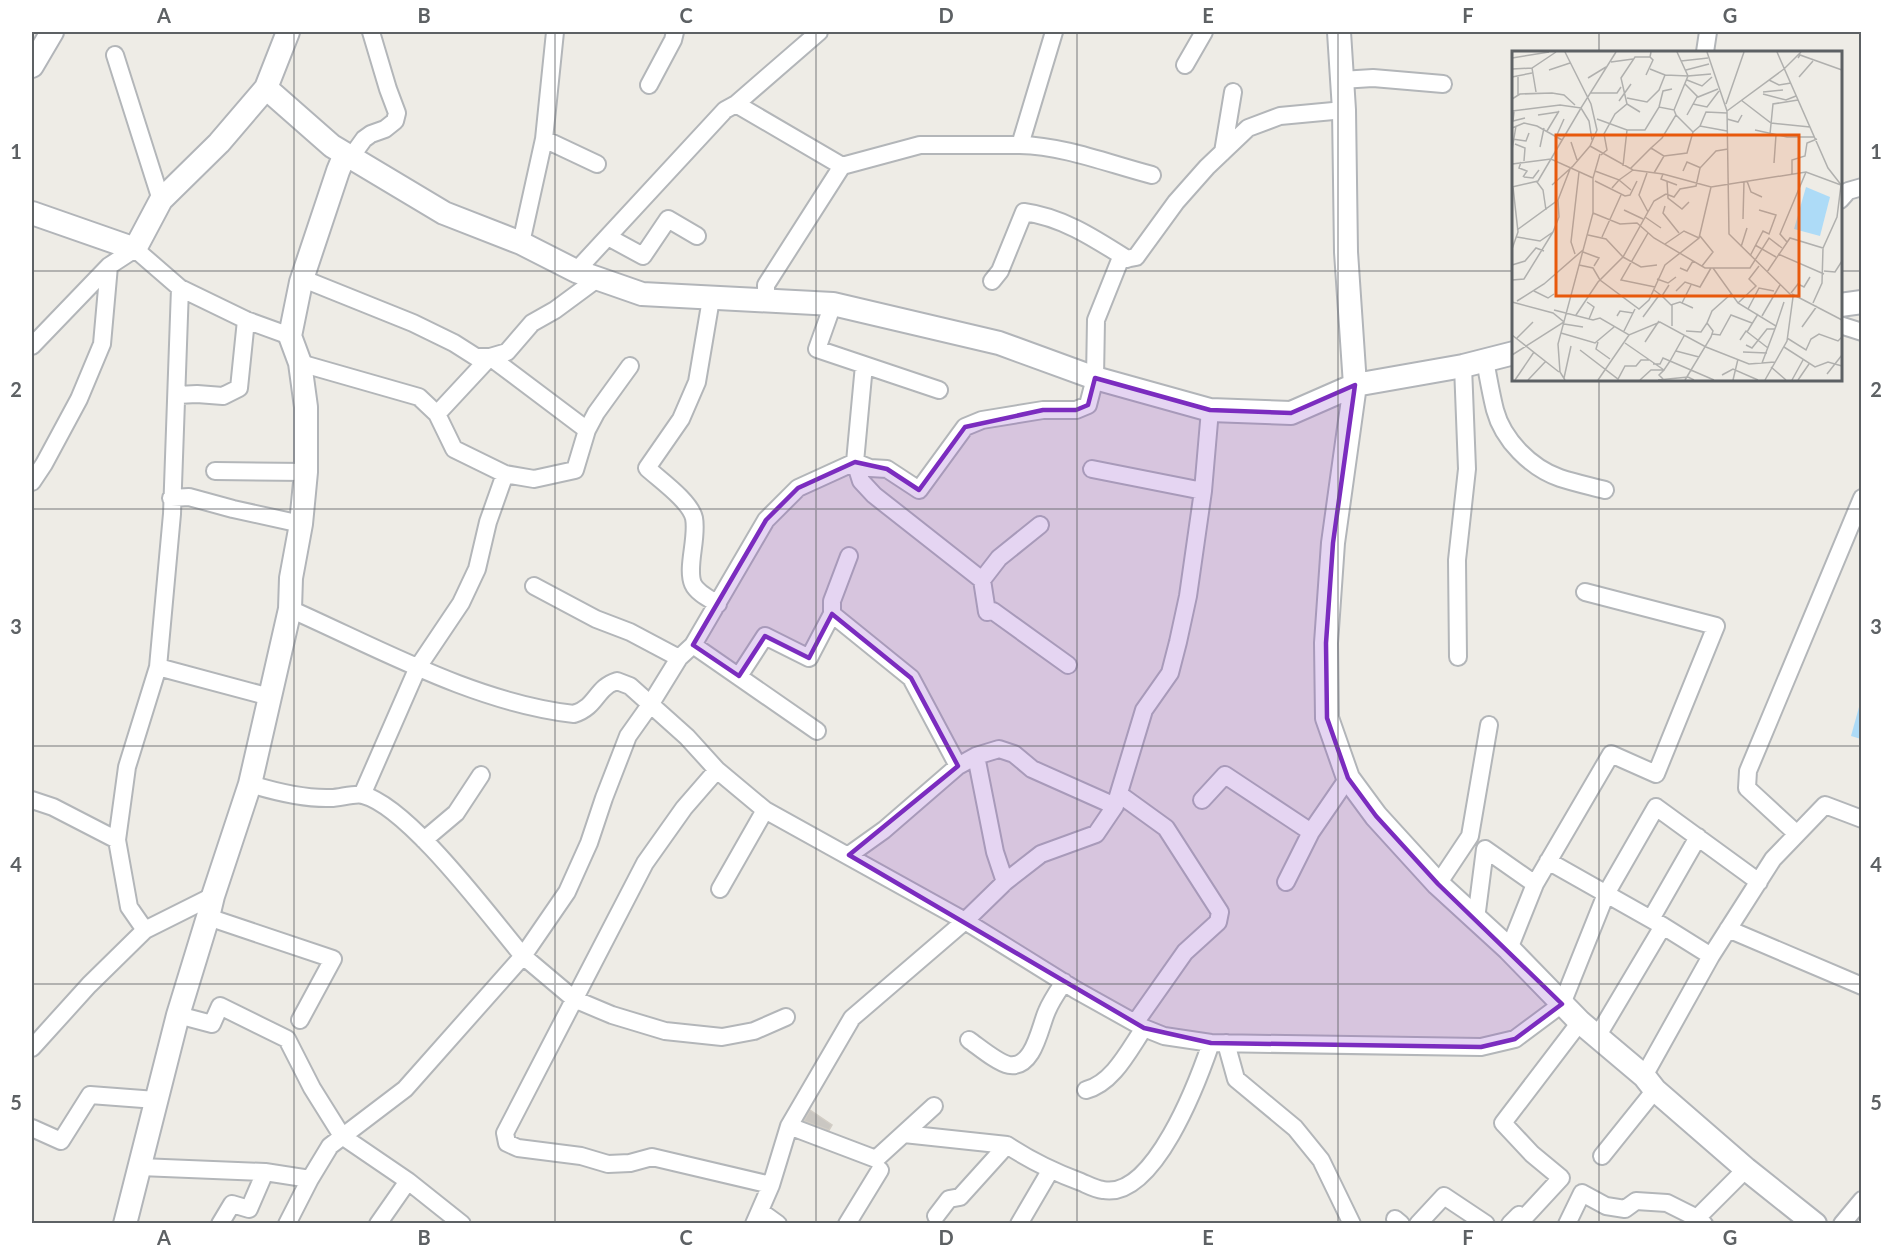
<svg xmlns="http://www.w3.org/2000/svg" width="1893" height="1255" font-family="Lato,sans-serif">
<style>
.water{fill:#addbf7}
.building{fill:#cac7c2;stroke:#d2cdc5;stroke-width:1.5}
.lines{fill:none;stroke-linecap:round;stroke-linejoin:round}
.street-casing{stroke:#b3b6b9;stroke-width:20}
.secondary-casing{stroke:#b2b5b9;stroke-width:26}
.street{stroke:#fff;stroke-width:16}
.secondary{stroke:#fff;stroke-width:22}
.marked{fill:#7b2cbf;fill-opacity:0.2;stroke:#7b2cbf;stroke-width:4.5;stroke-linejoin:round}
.grid{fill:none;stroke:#5d6164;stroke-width:1.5;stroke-opacity:0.55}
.inset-road{fill:none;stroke:#b0b0ae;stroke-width:1.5}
.view{fill:#e8590c;fill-opacity:0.15;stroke:#e8590c;stroke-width:3}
.inset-edge{fill:none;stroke:#5d6164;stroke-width:3}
.neatline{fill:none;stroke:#5d6164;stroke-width:2}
.grid-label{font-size:20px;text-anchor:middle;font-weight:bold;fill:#5d6164}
</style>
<rect width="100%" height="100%" fill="#eeece6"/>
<path class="water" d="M1861,700V739L1851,736Z"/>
<path class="building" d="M810,1110L832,1125L829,1130L804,1121Z"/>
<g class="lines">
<defs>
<path id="street" d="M1705,52L1708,32
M115,55L161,200
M1185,65L1204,32
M1341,80L1373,78L1443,84
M649,85L673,40L675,32
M736,104L819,32
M544,139L597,164
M1020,145C1065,146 1109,164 1152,175
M1223,152L1233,92
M351,157L364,139L371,134L385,129L395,121L397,113L388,89L371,32
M842,166L920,145H1020L1054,32
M1840,200L1848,191L1862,187
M608,237L643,256L668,219L697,236
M521,243L544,139L555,32
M576,271L725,110L736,104L842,166L766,285V301
M992,281L1000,271L1024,212C1062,217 1094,238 1127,259
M301,282H311L413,323L454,343L476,357H490L507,352L532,323L555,310L597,279
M711,299L697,382L681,419L647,468C660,480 690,501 694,518C698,538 686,568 693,584C697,593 710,599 718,604
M833,304L817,349L939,390
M1840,325L1862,332
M32,346L109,266L135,249L180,288L246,320L290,336
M1485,360C1488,377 1491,394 1495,410C1503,440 1531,468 1560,478C1575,483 1590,486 1605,490
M300,363L419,397L437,414L454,449L505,474L534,479L575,470L587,430L596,413L630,366
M864,365L855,462L861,481L874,495L982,580L999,558L1040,525
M177,395L197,394L223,396L239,388L246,320
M437,414L490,357L587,430
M1092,469L1203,491
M215,471L306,472
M32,482L44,464L79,399L102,344L109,266
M171,498L189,497L233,509L301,524
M849,556L832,601V614L911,678L958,766
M982,580L987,612L993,611L1068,665
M534,586L596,619L630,632L679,658
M290,609C380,649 476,703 574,714C598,706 595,688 617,681L630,686L687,737L717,770L765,810L965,921L1076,990L1144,1028L1164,1036L1211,1043L1481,1047L1515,1039L1562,1004L1606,894L1656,807L1759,882
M693,645L817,731
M1458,657L1457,560L1467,469L1463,366
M158,667L270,697
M739,676L765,636L809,658L832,614
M976,756L995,852L1005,882
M717,770L684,808L645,863L505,1133L507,1143L518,1148L581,1156L608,1164L630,1163L652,1157L771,1185
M250,784C276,792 304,799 331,798C340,798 354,793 363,795C409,807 490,917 523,956L567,892L589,843L604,798L628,736L650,705L679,658L693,645L766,520L798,488L855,462L870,468L887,469L919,490L965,427L982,420L1043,410H1076L1088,405L1095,378L1096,320L1120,260L1136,257L1176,202L1207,167L1248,128L1280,116L1344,110
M1119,794L1166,828L1220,912L1218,922L1185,952L1135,1023
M362,795L418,667L461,603L477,569L488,522L505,474
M32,800L53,807L117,840
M1202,800L1225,775L1311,832
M1797,834L1747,788L1748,771L1862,498
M424,840L456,813L481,775
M849,855L884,830L958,766L976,756L999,749L1014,754L1032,769L1115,806
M1548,861L1663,926L1711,956
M1286,882L1311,832L1348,778
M1438,884L1470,836L1489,725
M720,889L765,810
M208,917L333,959L300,1020
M1476,919L1485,849L1535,884
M1651,919L1698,837
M1728,929L1862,986
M145,930L129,907L117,840L127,767L158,667L172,514L180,288
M1509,949L1535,884L1611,754L1656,774L1716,626L1585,592
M178,1015L212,1024L220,1006L287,1039L312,1088L342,1136L408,1181L462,1224
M1597,1037L1663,926
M969,1040C979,1047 998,1063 1009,1065C1034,1069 1040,1026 1047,1011C1051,1001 1058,991 1064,982
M1226,1043L1236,1079L1295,1128L1321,1160L1352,1224
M32,1048L89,985L145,930L213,896
M1644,1076L1711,956L1773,859L1825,805L1862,819
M1086,1090C1113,1083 1129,1050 1144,1028
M789,1126L876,1159L934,1106
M32,1128L61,1141L90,1095L156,1100
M904,1134L1007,1145
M1602,1156L1655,1090
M140,1167L265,1172
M760,1211L778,1224
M936,1216L949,1199L960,1197L1007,1145C1031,1161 1054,1172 1081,1182C1088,1185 1095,1189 1103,1190C1154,1200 1198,1081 1211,1043
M1395,1219L1401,1224
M220,1224L232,1204L249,1209L265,1172L310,1179
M287,1224L310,1179L330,1146L405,1089L523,956L574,999L612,1015L665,1031L722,1037L754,1031L786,1017
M378,1224L408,1181
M754,1224L771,1185L789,1126L852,1018L965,921L1005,882L1041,854L1096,834L1115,806L1144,710L1170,673L1178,642L1188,596L1203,491L1210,410
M847,1224L880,1170
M1019,1224L1050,1171
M1418,1224L1444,1196L1486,1224
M1510,1224L1519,1215L1524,1218L1561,1178L1532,1154L1503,1123L1580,1022
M1567,1224L1582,1193L1606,1206L1625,1209L1636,1201L1667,1203L1697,1218
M1704,1224L1697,1218L1746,1169
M1842,1224L1862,1200"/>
<path id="secondary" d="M1339,32L1344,110L1346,252L1355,385L1333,543L1326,643L1327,718L1348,778L1376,816L1438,884L1509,949L1580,1022L1644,1076L1655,1090L1746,1169L1815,1224
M32,66L52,32
M266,88L332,146L444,213L521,243L576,271L642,294L833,304L999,343L1095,378L1210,410L1291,413L1355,385L1463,366L1514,353
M32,213L135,249L161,200L219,143L266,88L288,32
M1840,305L1862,302
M125,1224L178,1015L208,917L213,896L250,784L290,609L291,578L301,524L306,472V407L300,363L290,336L301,282L338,171L345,154"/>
</defs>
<use href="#street" class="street-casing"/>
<use href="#secondary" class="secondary-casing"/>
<use href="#street" class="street"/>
<use href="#secondary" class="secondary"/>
</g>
<path class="marked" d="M1095,378L1210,410L1291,413L1355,385L1333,543L1326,643L1327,718L1348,778L1376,816L1438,884L1562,1004L1515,1039L1481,1047L1211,1043L1144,1028L849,855L958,766L911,678L832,614L809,658L765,636L739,676L693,645L766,520L798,488L855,462L887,469L919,490L965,427L1043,410H1076L1088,405Z"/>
<path class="grid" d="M294,32V1224M555,32V1224M816,32V1224M1077,32V1224M1338,32V1224M1599,32V52M32,271H1514M1840,271H1862M1599,380V1224M32,509H1862M32,746H1862M32,984H1862"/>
<g transform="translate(1512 51)">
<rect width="330" height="330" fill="#eeece6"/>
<path d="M294,136L318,146L308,185L282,178Z" fill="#addbf7"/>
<path class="inset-road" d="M195,1L215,60L217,183L281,246L275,290L253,329M265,1L316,117L330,135M0,7L37,1M286,7L288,4L330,19M169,10L196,7M99,11L121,8M20,17L24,41M0,18L20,17L44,1M37,19L58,12M174,19L197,13M134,24L141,9L138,6M153,24L176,25L165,1M0,26L20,22M6,26V45M287,26L301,10M76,27L94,16M175,29L190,35L200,26M257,29L267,34L279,32M173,33L186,46L206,38M251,41L271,39M79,42H105L109,36M251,43L274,49L284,45M115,47L135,51L147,39L153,24L138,18M0,48L8,43L40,42L52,44L63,54M229,49L259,72L298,76M107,50L119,33M115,53L109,27L123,6H138L139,1M181,53L195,56L207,40M214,53L232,1M147,56L151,40L160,38M0,60L48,54L69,57L104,1M2,60L1,70L13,67M215,60L272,18L289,1M26,64L46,61M164,64L181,81L188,75L215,80M175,64L185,46M85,68L115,79H133L147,56L162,59L176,25L199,23M215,68L226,71L230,64M188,75L194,61L215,62M0,77L12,72L25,75L50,89M243,79L275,86H302M35,80L47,60M258,83L261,53L286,49M44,86L52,68M0,88L14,90L17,82M59,91L65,109M3,93L13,97L12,110M78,95L121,119L151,123L199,136L294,121L329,134L325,166L311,197L278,187L255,221M28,96L32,77M139,97L150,87L164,64L162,59M0,99L4,75M89,104L95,99L92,83L103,63L115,53L128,61M152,105L175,102L181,81M9,111L7,117L15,120L11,126M262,112L264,84M0,113L39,108L81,127M111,115L115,79M118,118L139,97L152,105L142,122M83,120L107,129L121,119M171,120L175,111L189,117M135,122L127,144L136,161M151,123L149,128L165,134M280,123V109L293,105L295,92L305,88M12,126L21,127L27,119M83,130L113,145L118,144L125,130M155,130L156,147L170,158L177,151M235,130L239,141L250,146M25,131L31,139L34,159M40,134L61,115L78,95L85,79L79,53L53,1M0,136L26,130L69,57L77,70L80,89M100,137L107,129L119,139M154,143L162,146L168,138L184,135L188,117L204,100L216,98M153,155L151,162L167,182M112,159L131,168M81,162L108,173L125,172L142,187L193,217H238L257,187L270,197M133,166L149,177M231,168L232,130M5,179L46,149L58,118M136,182L109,229L143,236M76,184L94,188L111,206L142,150L154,143M188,185L201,201L190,215M5,186L28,190L41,181L47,166L46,149M90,186L109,144M275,191L268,183L294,121M153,193L172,180L187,187M243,194L264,206M229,196L235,177M0,198L6,181L1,136M71,201L87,207L82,215M63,203L59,191L67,121M266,203L312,223M238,205L251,180L257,183L264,164L247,159M0,214L13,210L24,197L32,200M67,214L81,217L88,229L127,258L137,249L153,214L187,187L199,136M168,217L175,220L181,210M201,217L226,252L264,275L250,312M312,220L323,221L330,210M145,228L156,232L164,226M0,229L12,228L41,181M142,239L150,245L157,234M22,240L36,247L42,243M164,240L173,231L188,236L199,217M279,242L286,233L292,236L298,226M280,243L330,269M150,245L159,254L168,251L181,257M5,250L32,233L71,199M0,251L41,262L52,271L0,304M75,251L82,256L77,268M170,252L179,234M226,252L244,235L237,228L247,215M301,252L310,232L311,197M236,258L247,237L262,240M42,259L81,269L88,267L117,284L148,271L194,296L237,313L263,311M64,264L86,231L111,206L129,216L145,214M105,265L108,260L121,262M250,265L268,234M131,266L148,243M52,273L71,276M160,275V254M264,275L272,251M290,276L305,255M112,280L123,258M174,280L189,281L195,272M235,281L246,263M49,282L83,292L102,276M200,283L208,284L219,264L240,272M0,284L47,321M5,287L21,271M275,287L294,299L299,288L307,283L326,290L330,286M228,289L234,280L256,297M86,291L84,298L98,308M133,291L147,270M113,292L152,319L147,324L151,328M234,294L240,297L255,278H263M272,296L303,316L316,311L330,315M68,299L106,328L113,315H124L129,309H137M164,300L187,306M231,301L255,302M141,313H148L151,307L158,310L172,285M259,316L274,329M315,323L330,304M210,324L221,318L246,329M52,327L59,295M3,329L22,301M16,329L34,310M53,329L48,321L46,293L81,162V127L88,103M86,329L117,284M128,329L139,319H152L158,310L202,329M146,329L176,326L182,329M173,329L199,286L201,280L195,272L200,260L219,243M221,329L226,308M280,329L291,309M286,329L297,313"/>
<path class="view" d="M44,84H287V245H44Z"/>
<rect width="330" height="330" class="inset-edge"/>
</g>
<rect width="1893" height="1255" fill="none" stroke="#ffffff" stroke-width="66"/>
<rect x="33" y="33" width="1827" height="1189" class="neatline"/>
<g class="grid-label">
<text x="164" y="23">A</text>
<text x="424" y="23">B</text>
<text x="686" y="23">C</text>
<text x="946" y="23">D</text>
<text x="1208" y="23">E</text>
<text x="1468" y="23">F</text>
<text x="1730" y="23">G</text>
<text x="16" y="159">1</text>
<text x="1876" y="159">1</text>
<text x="16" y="397">2</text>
<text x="1876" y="397">2</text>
<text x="16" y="634">3</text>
<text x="1876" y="634">3</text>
<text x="16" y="872">4</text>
<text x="1876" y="872">4</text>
<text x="16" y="1110">5</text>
<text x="1876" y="1110">5</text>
<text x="164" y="1245">A</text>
<text x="424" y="1245">B</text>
<text x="686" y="1245">C</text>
<text x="946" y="1245">D</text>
<text x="1208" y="1245">E</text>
<text x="1468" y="1245">F</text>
<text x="1730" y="1245">G</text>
</g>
</svg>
